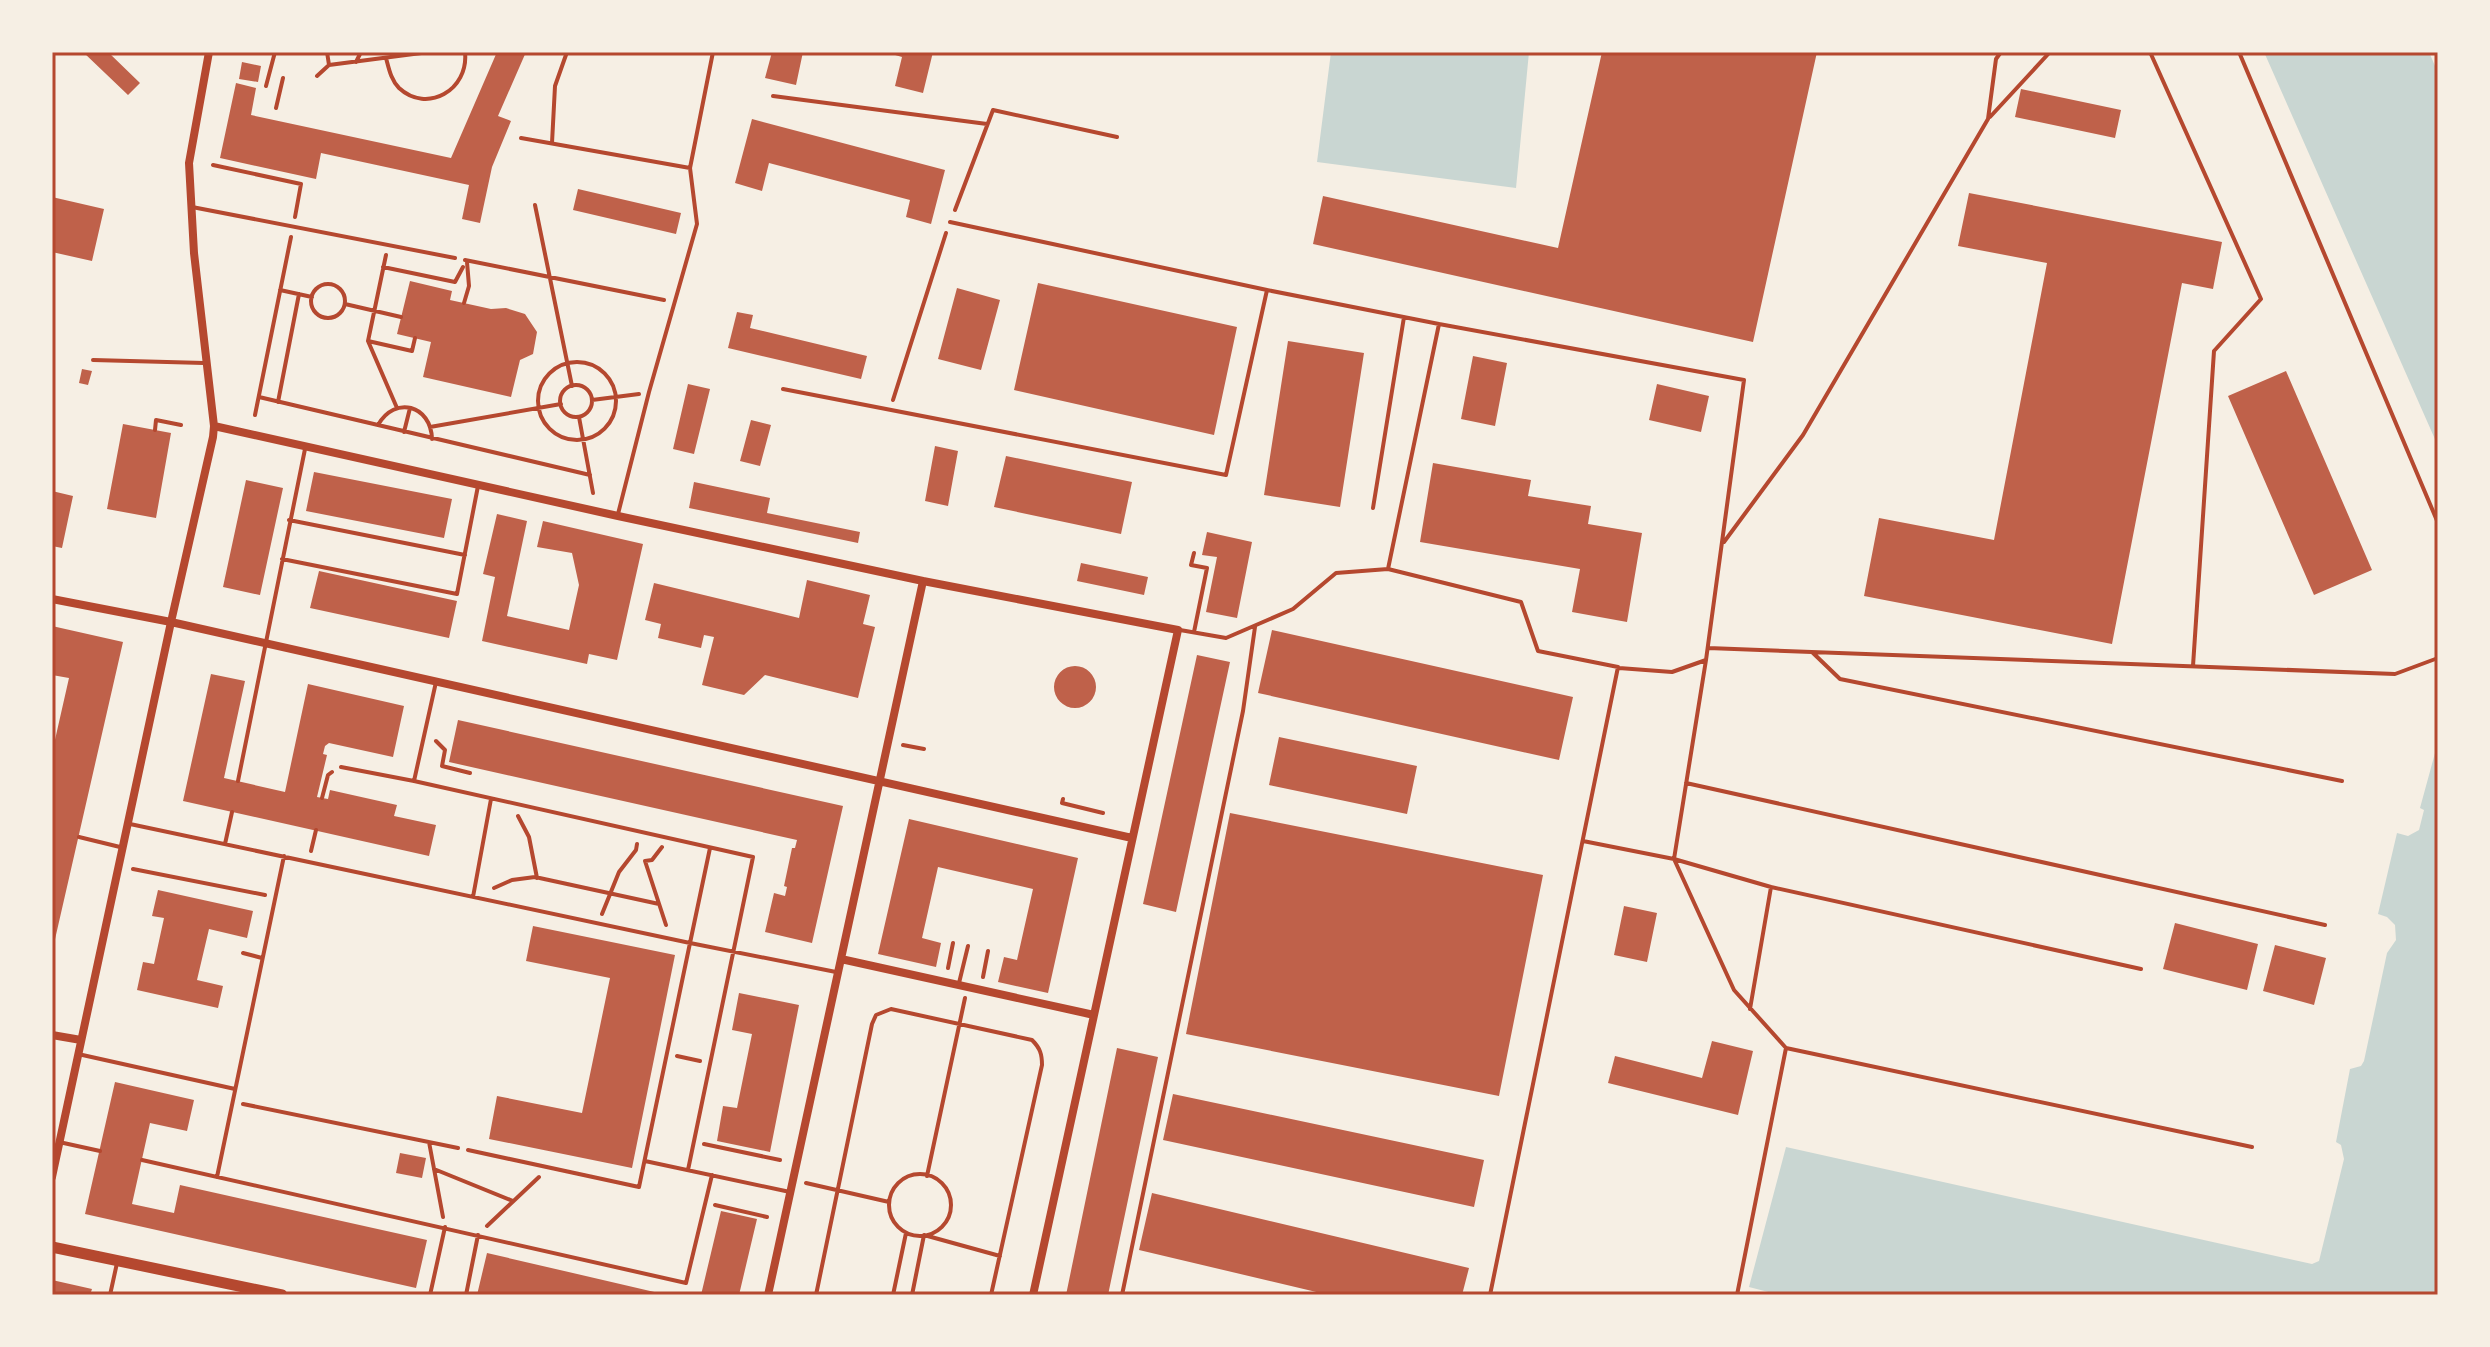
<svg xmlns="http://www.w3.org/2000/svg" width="2490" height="1347" font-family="'Open Sans',sans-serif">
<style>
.water{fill:#c9d6d2}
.building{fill:#bf614a}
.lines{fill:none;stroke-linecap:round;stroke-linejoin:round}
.path{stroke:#b5482f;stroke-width:4}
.service{stroke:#b5482f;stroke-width:4}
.minor{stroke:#b5482f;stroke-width:8}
.tertiary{stroke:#b5482f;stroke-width:11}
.neatline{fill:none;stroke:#b5482f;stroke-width:3}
</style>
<rect width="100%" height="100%" fill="#f6efe4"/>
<path class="water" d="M1331,52H1529L1516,188L1317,162Z
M2264,52H2429L2438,73V446Z
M2438,742V1295H1780L1749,1287L1786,1147L2312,1264L2319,1261L2344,1159L2341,1145L2336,1142L2350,1069L2361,1066L2364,1061L2387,953L2396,940L2395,925L2387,917L2378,914L2397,833L2408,836L2419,830L2424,810L2420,808Z"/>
<path class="building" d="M83,52H108L140,83L128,95Z
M497,52H526L498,116L511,121L492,167L480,223L462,219L469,185L321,153L316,179L220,158L236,83L256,88L251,115L451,158Z
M772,52H803L796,85L765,78Z
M885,52H933L923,93L895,86L902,57Z
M1602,52H1817L1753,342L1313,244L1323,196L1558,248Z
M242,62L261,66L258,82L239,79Z
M2021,89L2121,110L2115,138L2015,117Z
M752,119L945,170L931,224L906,217L910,200L769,163L762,191L735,183Z
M578,189L681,213L676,234L573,210Z
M1969,193L2222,242L2213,289L2182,283L2112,644L1864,596L1879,518L1994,540L2047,263L1958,246Z
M52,197L104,209L92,261L52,252Z
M410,281L452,291L450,300L491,309L506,308L525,314L537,332L533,354L520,360L511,397L423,377L431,342L397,334Z
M1038,283L1237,327L1214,435L1014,390Z
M957,288L1000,300L981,370L938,359Z
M737,312L753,315L750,328L867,356L861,379L728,348Z
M1288,341L1364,353L1340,507L1264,495Z
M1473,356L1507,363L1495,426L1461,419Z
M82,369L92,371L88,385L79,383Z
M2286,371L2372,570L2314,595L2228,396Z
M688,384L710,389L694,454L673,449Z
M1657,384L1709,396L1701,432L1649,420Z
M751,420L771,425L760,466L740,461Z
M123,424L171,433L156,518L107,509Z
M935,446L958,451L948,506L925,501Z
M1006,456L1132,482L1121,534L994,507Z
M1433,463L1531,480L1528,496L1591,506L1588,524L1642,533L1627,622L1572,612L1580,569L1420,542Z
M314,472L452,499L444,538L306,511Z
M246,480L283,488L260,595L223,587Z
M694,482L770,498L767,513L860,532L858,543L689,508Z
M52,491L73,496L62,548L52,546Z
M497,514L527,521L507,616L569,630L579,585L572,553L537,547L543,521L643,544L617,660L589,654L587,664L482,641L495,577L483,574Z
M1207,532L1252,542L1237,618L1206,612L1217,557L1202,555Z
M1081,563L1148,577L1144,595L1077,581Z
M319,571L457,601L449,638L310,608Z
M807,580L870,595L863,624L875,627L858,698L765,675L744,695L702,685L714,637L704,635L701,648L658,638L661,624L645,620L654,583L799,618Z
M52,626L123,642L53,948L52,753L69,678L52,675Z
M1272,630L1573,697L1559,760L1258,693Z
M1197,655L1230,662L1176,912L1143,904Z
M1054 687a21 21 0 1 1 42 0a21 21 0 1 1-42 0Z
M211,674L245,681L224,778L285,792L308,684L404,706L393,757L329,743L325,746L323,754L327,755L317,797L328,799L330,790L397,805L394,816L436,825L429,856L183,801Z
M458,720L843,806L812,943L765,932L774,893L785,896L787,887L784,886L792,848H795L797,840L449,762Z
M1279,737L1417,766L1407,814L1269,785Z
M1230,813L1543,875L1499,1096L1186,1034Z
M909,819L1078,858L1048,993L998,982L1004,957L1017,960L1033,889L938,867L922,938L941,943L936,967L878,954Z
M158,890L253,911L247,938L209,929L197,980L223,986L218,1008L137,990L143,962L154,964L164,918L152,916Z
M1624,906L1657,913L1647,962L1614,955Z
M2175,923L2258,944L2247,990L2163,969Z
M533,926L675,955L632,1168L489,1139L497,1096L582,1113L610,978L526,961Z
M2275,945L2326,958L2314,1005L2263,991Z
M739,993L799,1005L770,1152L717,1141L723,1106L737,1108L752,1034L732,1030Z
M1712,1041L1753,1051L1738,1115L1608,1083L1615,1056L1702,1078Z
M1117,1048L1158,1057L1108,1295H1066Z
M115,1082L194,1100L187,1131L150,1123L132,1204L174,1213L180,1185L427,1240L416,1288L85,1214Z
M1173,1094L1484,1160L1474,1207L1163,1140Z
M400,1153L426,1158L422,1178L396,1173Z
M1152,1193L1469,1268L1462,1295H1329L1139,1250Z
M721,1211L757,1219L739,1295H701Z
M487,1253L663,1294V1295H477Z
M52,1280L92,1289L90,1295H52Z"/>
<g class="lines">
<path class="path" d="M327,52L329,65L429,52
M386,58C389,69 391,80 399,88C427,114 469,90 465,52
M356,62L361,52
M317,76L329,65
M773,96L987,124
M276,108L283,78
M213,165L301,184L295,217
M535,205L572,386
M955,210L993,110L1117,137
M386,255L368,341L397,408
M465,260L664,300
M383,267L455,282L463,267
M311 301a17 17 0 1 1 34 0a17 17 0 1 1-34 0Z
M280,290L312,297
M464,303L469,286L467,262
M345,304L401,317
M368,341L412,351L415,338
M538 401a39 39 0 1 1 78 0a39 39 0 1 1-78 0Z
M560 401a16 16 0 1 1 32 0a16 16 0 1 1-32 0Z
M259,397L378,425
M592,400L639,394
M893,400L946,233
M278,402L299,294
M255,415L291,237
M579,417L593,493
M430,427L561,404
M155,430L156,420L181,425
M404,432L410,408
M432,439C431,405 395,395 378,425L590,475
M436,741L445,750L442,766L470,773
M903,745L924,749
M322,798L328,775L332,772
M1063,799L1062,803L1103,813
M518,816L529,837L537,878
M662,847L652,860L645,861L666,925
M311,851L316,830
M133,869L265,895
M494,888L512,880L535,877L659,904
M602,914L619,872L636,850L637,844
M948,968L953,943
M983,977L988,951
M677,1056L700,1061
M243,1104L458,1148
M429,1142L443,1217
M704,1144L780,1160
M434,1169L513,1201
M889 1205a31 31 0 1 1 62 0a31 31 0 1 1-62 0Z
M927,1176L965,998
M806,1183L889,1202
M715,1205L767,1217
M487,1226L539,1177
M816,1295L872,1024L876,1015L891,1009L1032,1040C1040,1048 1042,1054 1042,1065L991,1295
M893,1295L906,1233
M912,1295L924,1235L1000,1256"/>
<path class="service" d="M2150,52L2261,299L2214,351L2193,666
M2239,52L2438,523
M266,86L275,52
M1990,117L2050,52
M521,138L690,168
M552,143L555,86L567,52
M192,207L455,258
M950,222L1267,290
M1439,324L1744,380L1706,660L1672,672L1619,668
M93,360L204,363
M783,389L1226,475L1267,290L1439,324L1388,569
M1373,508L1404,317
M618,514L649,392L697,224L690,168L713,52
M289,520L465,555
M1724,542L1803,435L1988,119L1996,59L2001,52
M1194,553L1191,565L1207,568L1194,632
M282,559L457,594L478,486
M1180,630L1226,638L1293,609L1336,573L1388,569L1521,602L1538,651L1618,667L1490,1295
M1708,648L2395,674L2438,658
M1813,653L1840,679L2342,781
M1706,660L1674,859L1771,887L1750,1009
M436,682L414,781L753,857L688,1170
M52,684V686
M341,767L414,781
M238,781L305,449
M1686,783L2325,925
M130,824L690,943L639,1187L468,1150
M79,837L120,847
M1583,841L1674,859L1734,990L1786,1048L1737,1295
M225,844L232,812
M710,848L690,943L836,972
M1771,887L2141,969
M473,897L491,799
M243,953L262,958
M959,983L968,946
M1786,1048L2252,1147
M78,1054L235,1089
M59,1142L100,1151
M142,1160L686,1283L712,1175
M645,1161L790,1192
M217,1177L284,856
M110,1295L117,1263
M430,1295L445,1227
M466,1295L478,1235
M1122,1295L1243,711L1255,627"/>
<path class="minor" d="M214,426L618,516L923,581L1178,630L1033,1295
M52,599L171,622L1132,838
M841,959L1094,1015
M52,1035L81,1040
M52,1177L171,622L213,437L214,426L194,253L189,163L209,52
M768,1295L923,581"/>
<path class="tertiary" d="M52,1247L282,1295"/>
</g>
<rect width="2490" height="1347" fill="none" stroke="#f6efe4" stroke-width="108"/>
<rect x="54" y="54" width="2382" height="1239" class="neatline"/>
</svg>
